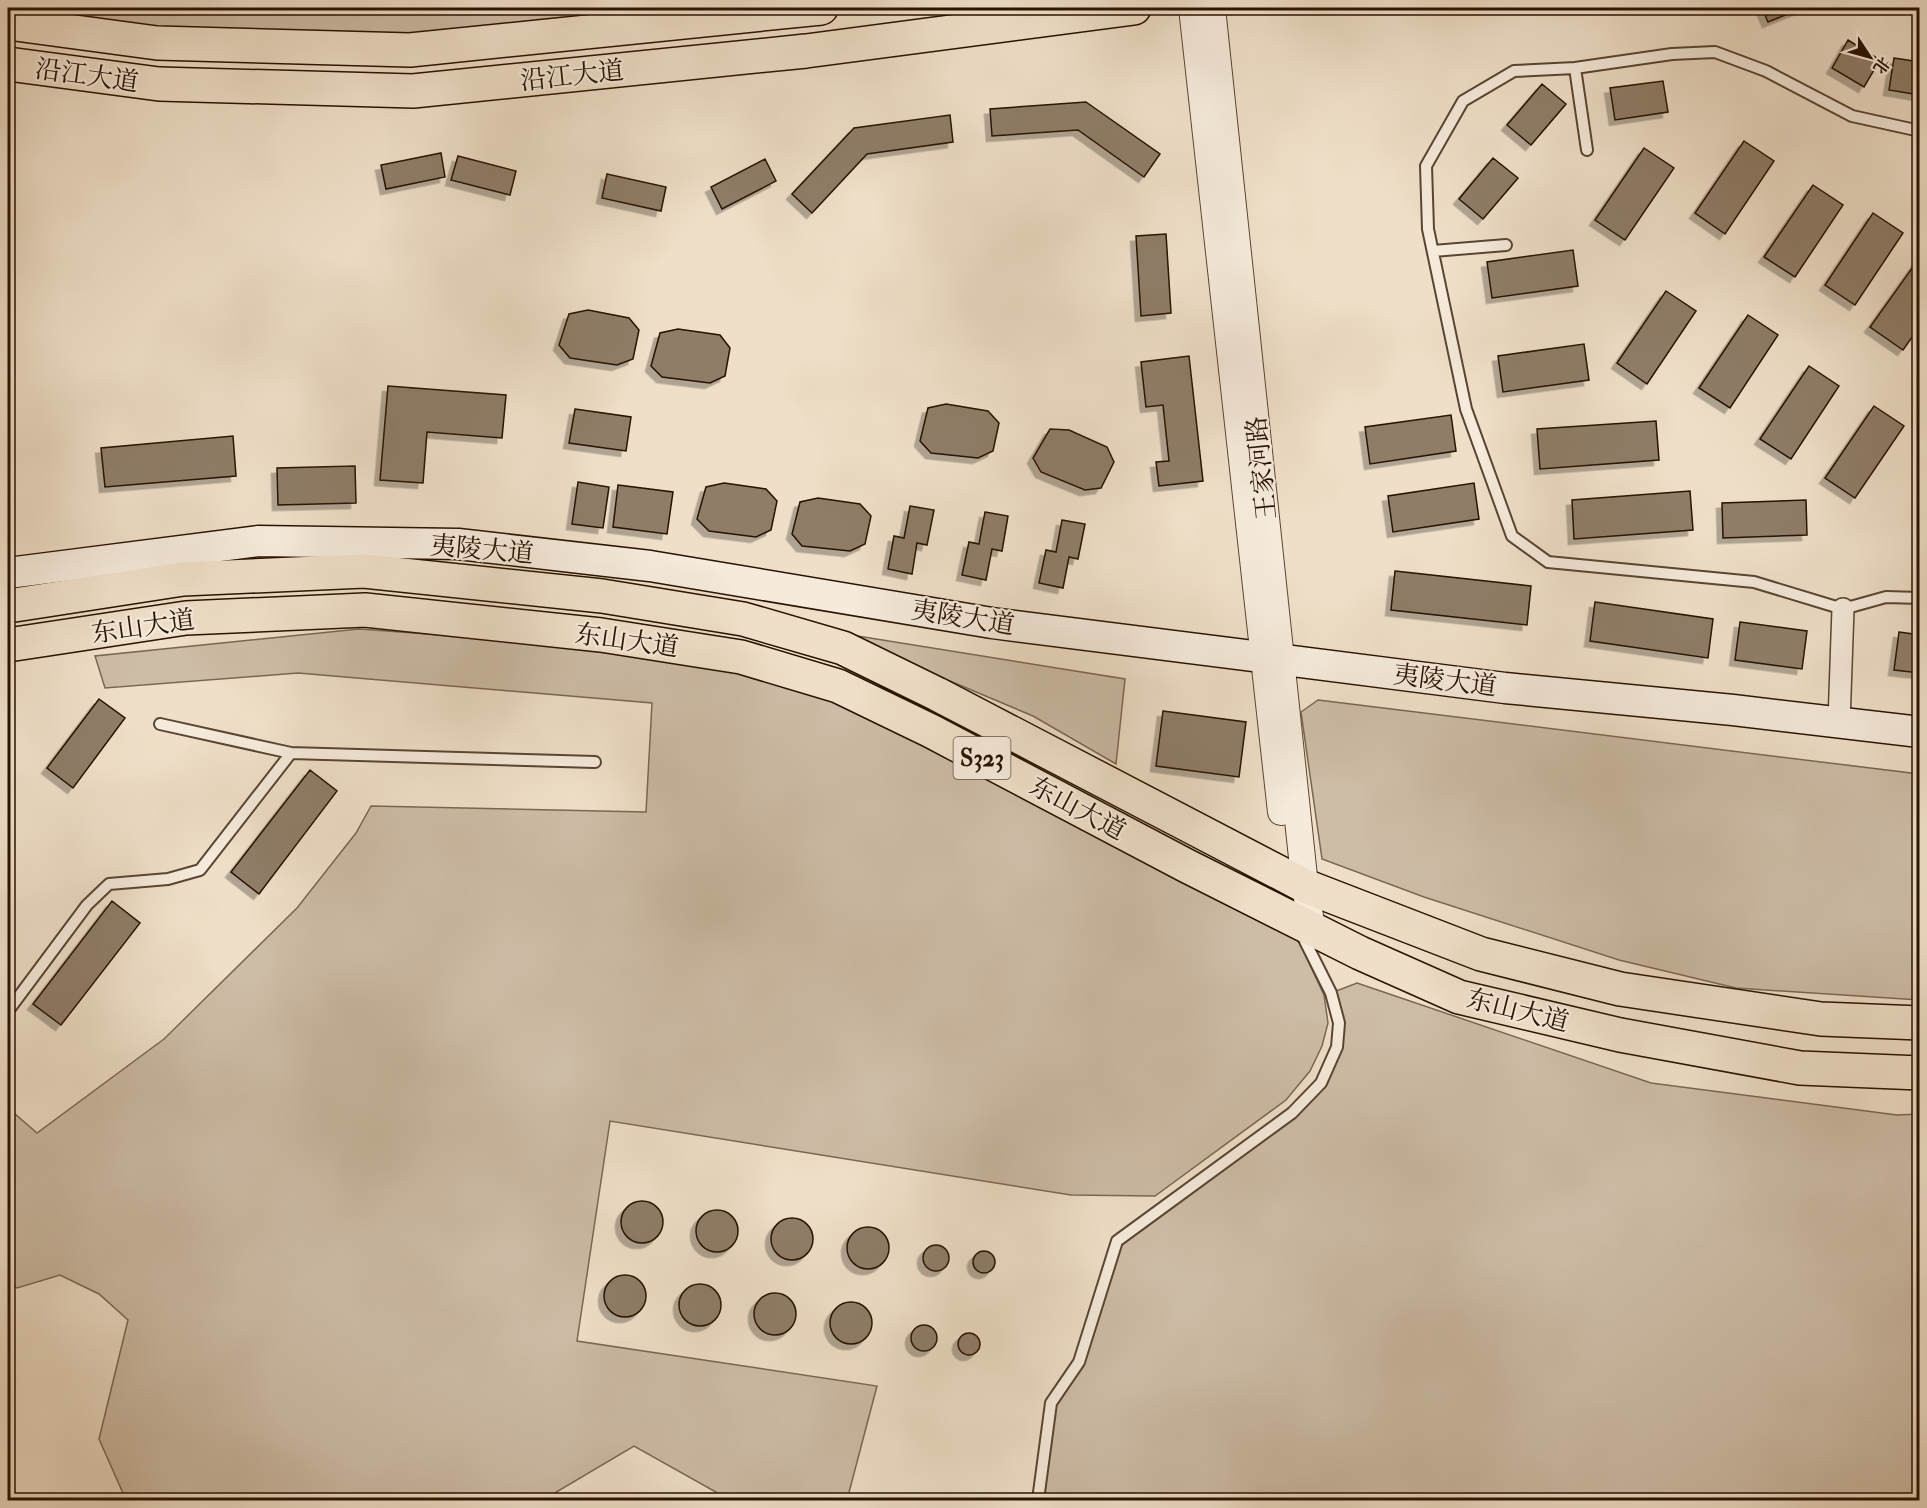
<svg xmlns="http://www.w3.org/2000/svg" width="1927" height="1508" font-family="'IM FELL Double Pica','Noto Serif SC',serif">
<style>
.green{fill:#cdbca6;stroke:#7a6753;stroke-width:1.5}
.building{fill:#8f7d68;stroke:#281200;stroke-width:1.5;filter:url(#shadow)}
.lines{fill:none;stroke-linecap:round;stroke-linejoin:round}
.service-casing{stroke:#5a4532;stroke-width:14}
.minor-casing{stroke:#5a4532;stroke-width:24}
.tertiary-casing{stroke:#5a4532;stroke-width:28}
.secondary-casing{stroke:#281200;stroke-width:33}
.primary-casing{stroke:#281200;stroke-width:36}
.service{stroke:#f5eadb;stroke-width:10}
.minor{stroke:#f5eadb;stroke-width:21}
.tertiary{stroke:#f5eadb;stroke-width:26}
.secondary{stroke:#f5eadb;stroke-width:30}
.primary{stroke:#efdfc8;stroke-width:33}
.labels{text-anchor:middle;stroke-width:4.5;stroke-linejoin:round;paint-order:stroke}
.shield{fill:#f5eadb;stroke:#665342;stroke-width:1.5}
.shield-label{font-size:24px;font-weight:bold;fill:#281200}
.street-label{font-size:26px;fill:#281200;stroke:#f5eadb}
</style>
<defs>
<filter id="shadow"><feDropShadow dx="-5.5" dy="5.5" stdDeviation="0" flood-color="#0004"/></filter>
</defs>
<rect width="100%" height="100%" fill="#efdfc8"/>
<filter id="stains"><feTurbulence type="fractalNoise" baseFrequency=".00333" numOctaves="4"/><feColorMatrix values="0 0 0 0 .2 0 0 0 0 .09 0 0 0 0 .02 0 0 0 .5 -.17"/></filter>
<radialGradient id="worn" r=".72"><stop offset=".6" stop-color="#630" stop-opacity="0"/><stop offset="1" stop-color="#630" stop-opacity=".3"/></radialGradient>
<path class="green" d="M8,8H719L396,36L243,35L68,21Z
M359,629L580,645L729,669L835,693L1291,924L1324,995L1328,1023L1322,1046L1310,1071L1286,1100L1155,1196L1071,1195L610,1121L577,1341L877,1386L847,1500H730L634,1446L543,1500H126L99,1439L128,1320L99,1294L60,1275L17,1288L8,1281V1108L37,1133L164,1039L297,908L356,833L371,806L646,812L652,703L298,673L105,688L95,656Z
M814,629L1125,679L1116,764L1033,716L912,665Z
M1318,700L1919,774V1000L1736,988L1619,960L1424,897L1322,859L1301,712Z
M1357,983L1651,1083L1897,1115L1919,1114V1500H1038L1051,1403L1079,1362L1117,1241L1292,1113L1321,1083L1337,1047L1331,993Z"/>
<path class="building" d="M1762,8H1803L1768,22Z
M1848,40L1880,60L1864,87L1832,68Z
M1894,58L1920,62V95L1889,90Z
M1663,81L1668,112L1615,120L1610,88Z
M1542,84L1566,104L1531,145L1507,125Z
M1086,102L1160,154L1144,177L1078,130L992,136L990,109Z
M950,115L953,142L867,154L812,213L792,194L854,128Z
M1744,141L1774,161L1725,234L1695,213Z
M1644,148L1674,168L1625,240L1595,220Z
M441,153L445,177L386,189L381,165Z
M458,156L516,171L510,195L451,180Z
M1493,158L1518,178L1483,219L1459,199Z
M765,159L776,181L722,209L711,187Z
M607,174L666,187L661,211L602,198Z
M1813,185L1843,205L1795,277L1764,257Z
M1873,213L1903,233L1855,305L1825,285Z
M1166,234L1171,313L1141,316L1136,236Z
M1573,250L1578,286L1492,298L1487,262Z
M1920,257V326L1903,350L1870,327Z
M1666,291L1696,311L1647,384L1617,363Z
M588,310L629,318L639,330L633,359L617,365L570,358L559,345L569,314Z
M1748,315L1778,335L1730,408L1699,388Z
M678,329L720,335L730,348L725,376L710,383L662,377L651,366L660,333Z
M1584,344L1589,380L1503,392L1498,356Z
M1189,356L1203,481L1159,486L1156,462L1169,461L1163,405L1146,407L1141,362Z
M1809,366L1839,386L1791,459L1760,439Z
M388,386L506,395L502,438L427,432L423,483L380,480Z
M946,404L988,411L999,423L993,451L978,458L931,453L920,441L928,408Z
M1874,406L1904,426L1855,498L1825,478Z
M575,409L631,417L626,451L569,443Z
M1451,415L1456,451L1370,464L1365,427Z
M1656,421L1659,460L1540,469L1537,429Z
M1050,429L1069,430L1107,447L1114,462L1101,488L1085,490L1041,472L1033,458Z
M233,436L236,476L105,487L101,448Z
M355,466L356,503L278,505L277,468Z
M578,482L609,487L603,528L572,524Z
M724,483L766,489L777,501L771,530L756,537L709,531L697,519L706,487Z
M1474,483L1479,519L1393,532L1388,496Z
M618,485L673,492L667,534L613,527Z
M1690,491L1693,530L1574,539L1572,500Z
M818,498L860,504L871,516L865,544L850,551L802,546L792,534L800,502Z
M1806,500L1807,535L1723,538L1722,503Z
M910,506L934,510L927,545L917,543L912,574L888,569L894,536L904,538Z
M985,512L1008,516L1002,551L992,549L986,580L962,575L969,542L979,544Z
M1062,520L1085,524L1078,559L1069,557L1063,588L1039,583L1046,550L1056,552Z
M1395,571L1531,586L1527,625L1391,610Z
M1595,602L1713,619L1708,658L1590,641Z
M1740,622L1807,631L1802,669L1735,660Z
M1899,632L1920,635V673L1894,670Z
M99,699L125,718L73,788L47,768Z
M1163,711L1246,722L1239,777L1156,766Z
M310,770L337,791L259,894L231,872Z
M112,901L140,923L61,1025L33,1004Z
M621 1222a21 21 0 1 1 42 0a21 21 0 1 1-42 0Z
M696 1231a21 21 0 1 1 42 0a21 21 0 1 1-42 0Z
M771 1239a21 21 0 1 1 42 0a21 21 0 1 1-42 0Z
M847 1248a21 21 0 1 1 42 0a21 21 0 1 1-42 0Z
M923 1258a13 13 0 1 1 26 0a13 13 0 1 1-26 0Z
M973 1262a11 11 0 1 1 22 0a11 11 0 1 1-22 0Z
M604 1296a21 21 0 1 1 42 0a21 21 0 1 1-42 0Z
M679 1305a21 21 0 1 1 42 0a21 21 0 1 1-42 0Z
M754 1314a21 21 0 1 1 42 0a21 21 0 1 1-42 0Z
M830 1323a21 21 0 1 1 42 0a21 21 0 1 1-42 0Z
M911 1338a13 13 0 1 1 26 0a13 13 0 1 1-26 0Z
M958 1344a11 11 0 1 1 22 0a11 11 0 1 1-22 0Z"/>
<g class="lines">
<defs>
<path id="service" d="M1575,68L1587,150
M1920,131L1852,116L1766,71L1715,52L1672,54L1575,68L1514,71L1463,101L1426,166L1428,229L1466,409L1512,536L1548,562L1754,582L1843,609L1886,597L1920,598
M1433,251L1506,245
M160,724L291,753L595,762
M8,1011L87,905L109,884L168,879L200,870L291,753
M1038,1500L1051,1403L1079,1362L1117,1241L1292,1113L1321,1083L1337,1047L1339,1023L1331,993L1301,933"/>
<path id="minor" d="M1839,722L1843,609"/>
<path id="tertiary" d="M1192,8L1281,812
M1212,8L1305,886L1312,928"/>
<path id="secondary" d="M8,573L258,541L458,544L650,566L992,623L1505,688L1733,710L1920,732"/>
<path id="primary" d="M8,23L157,43L410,50L821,8
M8,64L159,84L413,91L806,51L1134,8
M8,606L183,579L364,571L602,596L743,619L843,648L937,694L1305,886L1481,954L1620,989L1821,1019L1920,1023
M8,645L186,618L365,610L601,635L741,657L838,686L931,731L1187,866L1360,953L1459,997L1620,1035L1800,1068L1920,1073"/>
</defs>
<use href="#service" class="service-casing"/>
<use href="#minor" class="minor-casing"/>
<use href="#tertiary" class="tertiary-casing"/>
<use href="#secondary" class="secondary-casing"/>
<use href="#primary" class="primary-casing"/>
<use href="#service" class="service"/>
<use href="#minor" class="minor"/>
<use href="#tertiary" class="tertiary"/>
<use href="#secondary" class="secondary"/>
<use href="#primary" class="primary"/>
</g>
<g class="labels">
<rect class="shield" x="953.5" y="737" width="57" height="42" rx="4.5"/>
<g class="shield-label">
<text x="982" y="766">S323</text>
</g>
<g class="street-label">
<text transform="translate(87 75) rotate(8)" y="9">沿江大道</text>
<text transform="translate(572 75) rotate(-6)" y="9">沿江大道</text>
<text transform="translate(1261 468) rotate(-96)" y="9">王家河路</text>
<text transform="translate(482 549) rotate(5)" y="9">夷陵大道</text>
<text transform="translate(963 617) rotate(9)" y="9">夷陵大道</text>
<text transform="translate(143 626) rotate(-8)" y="9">东山大道</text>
<text transform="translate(627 640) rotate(8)" y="9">东山大道</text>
<text transform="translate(1445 680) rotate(7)" y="9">夷陵大道</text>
<text transform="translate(1078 808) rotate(28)" y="9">东山大道</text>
<text transform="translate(1518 1010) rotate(14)" y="9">东山大道</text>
</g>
</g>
<rect width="1927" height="1508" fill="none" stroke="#efdfc8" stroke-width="30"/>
<rect x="9" y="9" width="1909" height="1490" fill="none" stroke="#281200" stroke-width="3"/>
<rect x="15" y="15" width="1897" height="1478" fill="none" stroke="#281200" stroke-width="1.5"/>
<g transform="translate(1870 57) rotate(126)" stroke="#f5eadb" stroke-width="4.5" paint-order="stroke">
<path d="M0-4.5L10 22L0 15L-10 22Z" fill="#281200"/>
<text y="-9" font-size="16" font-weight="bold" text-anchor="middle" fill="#281200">北</text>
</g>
<rect width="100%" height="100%" filter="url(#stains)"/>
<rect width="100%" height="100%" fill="url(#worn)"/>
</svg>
